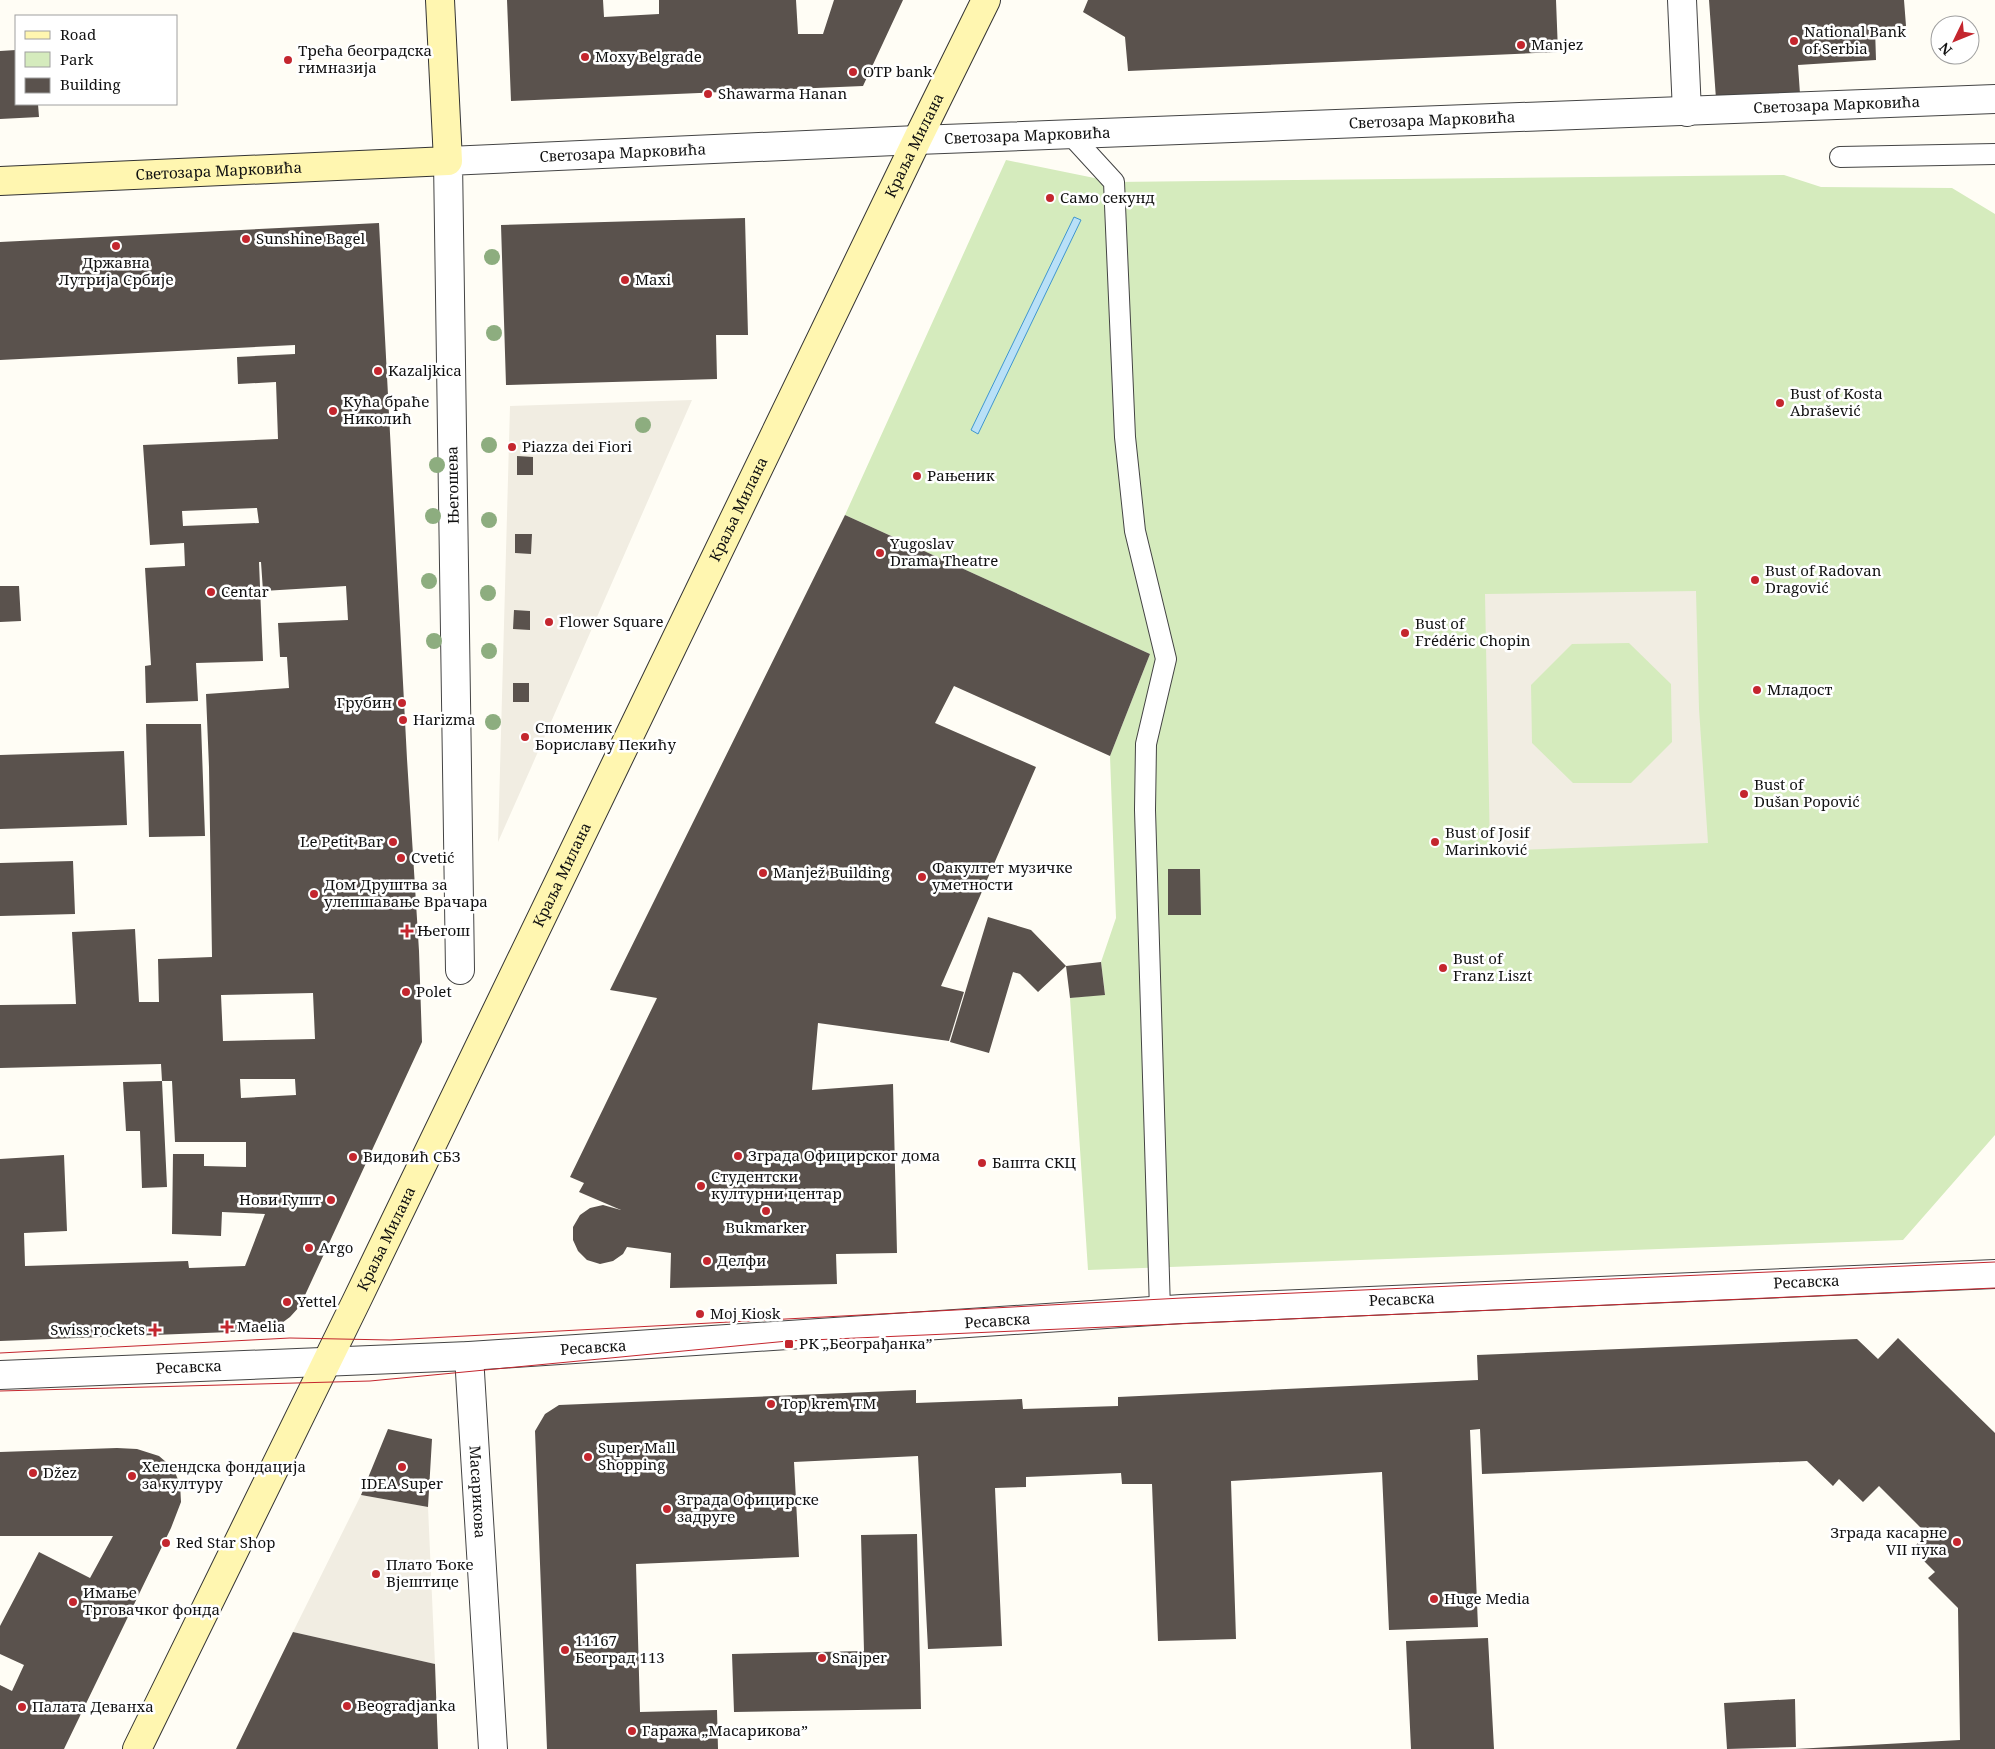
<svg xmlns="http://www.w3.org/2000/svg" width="1995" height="1749" font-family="'Noto Serif',serif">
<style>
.green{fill:#d5ebbd}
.plaza{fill:#f1ede2;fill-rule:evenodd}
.water{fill:#b9e0f7;stroke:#3f96cf}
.building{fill:#5a524d;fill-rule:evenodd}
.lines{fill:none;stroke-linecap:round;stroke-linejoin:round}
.lane-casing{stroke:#444;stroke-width:22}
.street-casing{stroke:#444;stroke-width:30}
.secondary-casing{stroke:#333;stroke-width:30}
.lane{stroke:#fff;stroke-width:20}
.street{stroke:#fff;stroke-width:28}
.secondary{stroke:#fff6b0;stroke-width:28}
.tram{stroke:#c4262e;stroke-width:1}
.tree{fill:#8dad7f}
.poi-dot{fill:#c4262e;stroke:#fff;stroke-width:2}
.labels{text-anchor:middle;stroke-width:5;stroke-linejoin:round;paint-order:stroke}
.poi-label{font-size:15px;fill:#111;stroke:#fff;text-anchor:start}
.street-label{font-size:15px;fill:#111;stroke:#fff}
</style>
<rect width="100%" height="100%" fill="#fffdf5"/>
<path class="green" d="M1006,160L1114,182L1784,175L1821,187L1952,188L1995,214V1135L1903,1240L1088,1270L1070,998L1105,994L1101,962L1116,918L1110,756L1150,654L845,515Z"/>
<path class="plaza" d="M692,400L530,770L498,842L510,406Z
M1696,591L1699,709L1708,843L1490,851L1485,594ZM1629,643L1671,684L1672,742L1631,783H1573L1532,743L1531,685L1572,644Z
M361,1495L428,1507L435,1664L293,1632Z"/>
<path class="water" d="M1074,217L1081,220L978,434L971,430Z"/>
<path class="building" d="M507,0H603L604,17L659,14V0H796L798,34H823L834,0H903L863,86L511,101Z
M1088,0H1556L1558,52L1128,71L1125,37L1083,12Z
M1709,0H1904L1906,26L1875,28L1876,60L1798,65L1800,94L1716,99Z
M16,50V104H38L39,117L0,119V51Z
M745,218L748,335H716L717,379L506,385L501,225Z
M379,223L407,759L419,951L422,1042L300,1306L290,1317L275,1328L258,1331L0,1341V1159L64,1155L67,1231L24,1233L25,1266L188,1261L189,1268L245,1266L265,1214L222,1212L221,1236L172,1234L173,1154H204V1166L246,1167V1142H175L172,1081H162L161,1064L0,1068V1005L76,1004L72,932L135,929L139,1002H159L158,959L212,957L209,767L206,694L289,688L287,657H280L278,623L348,620L346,586L263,591L261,562H259L263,661L196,663L198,701L146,703L145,666L151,665L145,568L185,566L184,543L150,545L143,445L278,439L276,382L238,384L237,357L295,354V345L0,360V242ZM257,508L259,523L183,526L182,511ZM313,993L315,1039L223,1041L221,995ZM240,1079H295L296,1095L241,1098Z
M517,456L533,457V475H517Z
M845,515L1150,654L1110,756L954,686L935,723L1036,767L941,986L964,992L949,1041L818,1023L812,1090L893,1084L897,1253L836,1254L837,1284L670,1288L671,1253L627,1247L623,1254L613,1261L600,1264L587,1260L578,1251L573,1240V1227L580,1215L590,1208L603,1205L621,1210L579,1192L584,1183L570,1177L657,998L610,990Z
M515,534H532L531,554L515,553Z
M0,586H19L21,621L0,622Z
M514,610L530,611V630L513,629Z
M513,683H529V702H513Z
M146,724H201L205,836L149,837Z
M124,751L127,825L0,829V755Z
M73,861L75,914L0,916V863Z
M1168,869H1200L1201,915H1168Z
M988,917L1031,930L1066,966L1038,992L1020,974L1013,972L989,1053L950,1042Z
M1101,962L1105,995L1070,998L1066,966Z
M162,1081L167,1187L142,1188L140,1131H126L123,1082Z
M1898,1338L1995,1433V1749H1795L1960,1740L1958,1608L1928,1578L1935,1572L1912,1549L1927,1534L1879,1486L1863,1502L1839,1479L1833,1486L1807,1461L1482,1474L1480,1429L1470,1430L1478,1627L1389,1630L1382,1472L1231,1481L1236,1639L1158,1641L1152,1484H1122L1121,1473L1026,1477V1487L995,1488L1002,1646L928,1649L918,1456L794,1462L799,1557L636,1564L640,1712L717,1710L718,1749H547L535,1431L545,1414L559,1405L916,1390V1403L1022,1399L1023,1409L1118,1406V1397L1478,1380L1477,1355L1857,1339L1878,1359Z
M388,1429L432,1439L428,1507L361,1495Z
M117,1448L137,1449L159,1456L173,1468L180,1484L181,1502L171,1528L64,1749H0V1685L12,1691L24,1665L0,1654V1626L39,1552L90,1578L113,1536H0V1452Z
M917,1534L921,1709L734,1712L732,1654L864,1651L861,1535Z
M293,1632L435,1664L438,1749H236Z
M1488,1638L1494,1749H1411L1406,1641Z
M1795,1699L1796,1747L1727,1749L1724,1703Z"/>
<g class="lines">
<defs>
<path id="lane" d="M1070,134L1114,182L1125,437L1135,531L1166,659L1146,744L1145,810L1160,1310
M1840,157L1995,154"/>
<g id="street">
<path d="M1682,0L1687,112"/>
<path id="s1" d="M460,970L448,161L917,140L1995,99"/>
<path id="s2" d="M469,1356L493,1749"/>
<path id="s3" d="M0,1375L469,1356L1182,1309L1995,1274"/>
</g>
<g id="secondary">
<path id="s4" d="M0,181L448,161L440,0"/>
<path id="s5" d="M137,1749L356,1302L917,140L986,0"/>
</g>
</defs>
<use href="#lane" class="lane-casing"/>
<use href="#street" class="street-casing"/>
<use href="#secondary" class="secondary-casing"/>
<use href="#lane" class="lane"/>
<use href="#street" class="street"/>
<use href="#secondary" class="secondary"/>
<path class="tram" d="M0,1353L290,1338L390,1340L1182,1298L1995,1262
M0,1391L370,1381L788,1341L1995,1288"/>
</g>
<g class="tree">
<circle cx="492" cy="257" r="8"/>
<circle cx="494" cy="333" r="8"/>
<circle cx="643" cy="425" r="8"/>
<circle cx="489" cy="445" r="8"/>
<circle cx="437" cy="465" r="8"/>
<circle cx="433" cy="516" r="8"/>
<circle cx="489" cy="520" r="8"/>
<circle cx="429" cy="581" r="8"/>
<circle cx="488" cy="593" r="8"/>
<circle cx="434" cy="641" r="8"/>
<circle cx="489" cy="651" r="8"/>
<circle cx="493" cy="722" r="8"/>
</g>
<g class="poi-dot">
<circle cx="1794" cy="41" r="5"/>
<circle cx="1521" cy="45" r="5"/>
<circle cx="585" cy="57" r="5"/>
<circle cx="288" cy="60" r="5"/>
<circle cx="853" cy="72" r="5"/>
<circle cx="708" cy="94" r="5"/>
<circle cx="1050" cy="198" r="5"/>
<circle cx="246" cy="239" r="5"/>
<circle cx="116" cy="246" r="5"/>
<circle cx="625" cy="280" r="5"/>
<circle cx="378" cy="371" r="5"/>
<circle cx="1780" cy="403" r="5"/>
<circle cx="333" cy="411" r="5"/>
<circle cx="512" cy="447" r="5"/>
<circle cx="917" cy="476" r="5"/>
<circle cx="880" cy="553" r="5"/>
<circle cx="1755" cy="580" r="5"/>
<circle cx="211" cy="592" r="5"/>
<circle cx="549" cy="622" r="5"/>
<circle cx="1405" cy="633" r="5"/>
<circle cx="1757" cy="690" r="5"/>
<circle cx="402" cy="703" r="5"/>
<circle cx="403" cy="720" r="5"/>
<circle cx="525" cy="737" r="5"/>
<circle cx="1744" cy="794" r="5"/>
<circle cx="393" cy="842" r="5"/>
<circle cx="1435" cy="842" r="5"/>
<circle cx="401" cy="858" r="5"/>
<circle cx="763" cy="873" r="5"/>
<circle cx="922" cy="877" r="5"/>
<circle cx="314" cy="894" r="5"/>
<path d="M404.5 923.5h5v5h5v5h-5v5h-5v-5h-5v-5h5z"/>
<circle cx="1443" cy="968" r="5"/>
<circle cx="406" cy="992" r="5"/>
<circle cx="738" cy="1156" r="5"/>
<circle cx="353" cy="1157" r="5"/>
<circle cx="982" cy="1163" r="5"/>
<circle cx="701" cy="1186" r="5"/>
<circle cx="331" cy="1200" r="5"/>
<circle cx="766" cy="1211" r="5"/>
<circle cx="309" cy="1248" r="5"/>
<circle cx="707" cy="1261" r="5"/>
<circle cx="287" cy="1302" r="5"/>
<circle cx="700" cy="1314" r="5"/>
<path d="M224.5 1319.5h5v5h5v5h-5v5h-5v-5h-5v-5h5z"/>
<path d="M152.5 1322.5h5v5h5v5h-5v5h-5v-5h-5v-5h5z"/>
<rect x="784" y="1339" width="10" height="10" rx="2.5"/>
<circle cx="771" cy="1404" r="5"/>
<circle cx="588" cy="1457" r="5"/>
<circle cx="402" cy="1467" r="5"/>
<circle cx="33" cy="1473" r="5"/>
<circle cx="132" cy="1476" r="5"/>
<circle cx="667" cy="1509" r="5"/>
<circle cx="1957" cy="1542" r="5"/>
<circle cx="166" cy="1543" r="5"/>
<circle cx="376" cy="1574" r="5"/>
<circle cx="1434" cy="1599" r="5"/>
<circle cx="73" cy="1602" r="5"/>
<circle cx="565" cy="1650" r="5"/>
<circle cx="822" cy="1658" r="5"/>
<circle cx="347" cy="1706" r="5"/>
<circle cx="22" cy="1707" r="5"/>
<circle cx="632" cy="1731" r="5"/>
</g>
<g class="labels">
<g class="poi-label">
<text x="1804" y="37">National Bank<tspan x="1804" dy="17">of Serbia</tspan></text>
<text x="1531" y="50">Manjez</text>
<text x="298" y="56">Трећа београдска<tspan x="298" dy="17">гимназија</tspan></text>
<text x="595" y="62">Moxy Belgrade</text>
<text x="863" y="77">OTP bank</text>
<text x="718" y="99">Shawarma Hanan</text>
<text x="1060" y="203">Само секунд</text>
<text x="256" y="244">Sunshine Bagel</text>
<text x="116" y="268" text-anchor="middle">Државна<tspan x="116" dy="17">Лутрија Србије</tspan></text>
<text x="635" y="285">Maxi</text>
<text x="388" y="376">Kazaljkica</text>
<text x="1790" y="399">Bust of Kosta<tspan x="1790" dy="17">Abrašević</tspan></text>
<text x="343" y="407">Кућа браће<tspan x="343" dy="17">Николић</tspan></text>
<text x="522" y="452">Piazza dei Fiori</text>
<text x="927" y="481">Рањеник</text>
<text x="890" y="549">Yugoslav<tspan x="890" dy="17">Drama Theatre</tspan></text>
<text x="1765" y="576">Bust of Radovan<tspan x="1765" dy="17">Dragović</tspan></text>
<text x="221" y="597">Centar</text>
<text x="559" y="627">Flower Square</text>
<text x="1415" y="629">Bust of<tspan x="1415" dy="17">Frédéric Chopin</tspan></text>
<text x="1767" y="695">Младост</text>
<text x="392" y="708" text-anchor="end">Грубин</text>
<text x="413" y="725">Harizma</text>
<text x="535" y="733">Споменик<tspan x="535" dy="17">Бориславу Пекићу</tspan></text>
<text x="1754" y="790">Bust of<tspan x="1754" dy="17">Dušan Popović</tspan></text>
<text x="1445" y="838">Bust of Josif<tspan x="1445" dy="17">Marinković</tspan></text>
<text x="383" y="847" text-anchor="end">Le Petit Bar</text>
<text x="411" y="863">Cvetić</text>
<text x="932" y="873">Факултет музичке<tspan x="932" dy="17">уметности</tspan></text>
<text x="773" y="878">Manjež Building</text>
<text x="324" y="890">Дом Друштва за<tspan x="324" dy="17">улепшавање Врачара</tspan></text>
<text x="417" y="936">Његош</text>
<text x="1453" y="964">Bust of<tspan x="1453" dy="17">Franz Liszt</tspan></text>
<text x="416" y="997">Polet</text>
<text x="748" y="1161">Зграда Официрског дома</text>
<text x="363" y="1162">Видовић СБЗ</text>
<text x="992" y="1168">Башта СКЦ</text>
<text x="711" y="1182">Студентски<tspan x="711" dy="17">културни центар</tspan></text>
<text x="321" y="1205" text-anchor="end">Нови Гушт</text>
<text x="766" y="1233" text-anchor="middle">Bukmarker</text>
<text x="319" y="1253">Argo</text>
<text x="717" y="1266">Делфи</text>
<text x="297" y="1307">Yettel</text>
<text x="710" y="1319">Moj Kiosk</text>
<text x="237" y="1332">Maelia</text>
<text x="145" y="1335" text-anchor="end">Swiss rockets</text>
<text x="799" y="1349">РК „Београђанка”</text>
<text x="781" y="1409">Top krem TM</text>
<text x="598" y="1453">Super Mall<tspan x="598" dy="17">Shopping</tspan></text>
<text x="142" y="1472">Хелендска фондација<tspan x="142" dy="17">за културу</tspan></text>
<text x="43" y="1478">Džez</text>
<text x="402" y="1489" text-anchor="middle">IDEA Super</text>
<text x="677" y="1505">Зграда Официрске<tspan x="677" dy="17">задруге</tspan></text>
<text x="1947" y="1538" text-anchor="end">Зграда касарне<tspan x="1947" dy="17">VII пука</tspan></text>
<text x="176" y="1548">Red Star Shop</text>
<text x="386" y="1570">Плато Ђоке<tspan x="386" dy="17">Вјештице</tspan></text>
<text x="83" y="1598">Имање<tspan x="83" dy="17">Трговачког фонда</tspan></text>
<text x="1444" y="1604">Huge Media</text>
<text x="575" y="1646">11167<tspan x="575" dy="17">Београд 113</tspan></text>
<text x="832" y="1663">Snajper</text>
<text x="357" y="1711">Beogradjanka</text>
<text x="32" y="1712">Палата Деванха</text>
<text x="642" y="1736">Гаража „Масарикова”</text>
</g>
<g class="street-label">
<text dy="5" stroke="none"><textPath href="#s1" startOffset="2199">Светозара Марковића</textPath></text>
<text dy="5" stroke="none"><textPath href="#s1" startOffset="1794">Светозара Марковића</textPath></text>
<text dy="5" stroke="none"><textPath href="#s1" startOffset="1389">Светозара Марковића</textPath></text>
<text dy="5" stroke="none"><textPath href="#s5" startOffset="1782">Краља Милана</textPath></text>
<text dy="5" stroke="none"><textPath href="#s1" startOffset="984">Светозара Марковића</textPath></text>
<text dy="5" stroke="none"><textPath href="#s4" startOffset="219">Светозара Марковића</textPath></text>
<text transform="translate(453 485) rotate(-91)" y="5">Његошева</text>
<text dy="5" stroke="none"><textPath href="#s5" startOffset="1378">Краља Милана</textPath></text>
<text dy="5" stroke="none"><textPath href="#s5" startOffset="972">Краља Милана</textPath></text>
<text dy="5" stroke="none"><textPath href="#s5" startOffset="568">Краља Милана</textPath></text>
<text dy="5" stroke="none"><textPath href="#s3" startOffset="1809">Ресавска</textPath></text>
<text dy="5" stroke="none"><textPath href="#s3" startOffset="1404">Ресавска</textPath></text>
<text dy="5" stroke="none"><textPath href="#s3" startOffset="999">Ресавска</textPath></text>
<text dy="5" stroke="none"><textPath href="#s3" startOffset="594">Ресавска</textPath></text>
<text dy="5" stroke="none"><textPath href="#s3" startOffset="189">Ресавска</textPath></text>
<text dy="5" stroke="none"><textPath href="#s2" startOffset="136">Масарикова</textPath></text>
</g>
</g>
<rect x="15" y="15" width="162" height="90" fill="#ffffff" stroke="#a0a0a0"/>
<rect x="25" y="31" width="25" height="8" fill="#fff6b0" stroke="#a0a0a0"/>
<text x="60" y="40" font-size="15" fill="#111111">Road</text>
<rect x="25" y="52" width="25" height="15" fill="#d5ebbd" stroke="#a0a0a0"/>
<text x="60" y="65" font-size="15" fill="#111111">Park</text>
<rect x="25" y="78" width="25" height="15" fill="#5a524d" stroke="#a0a0a0"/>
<text x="60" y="90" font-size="15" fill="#111111">Building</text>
<g transform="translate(1955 40) rotate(227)"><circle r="24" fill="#ffffff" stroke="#a0a0a0"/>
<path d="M0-4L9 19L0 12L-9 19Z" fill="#c4262e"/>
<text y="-8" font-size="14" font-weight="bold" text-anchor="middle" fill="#111111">N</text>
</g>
</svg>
